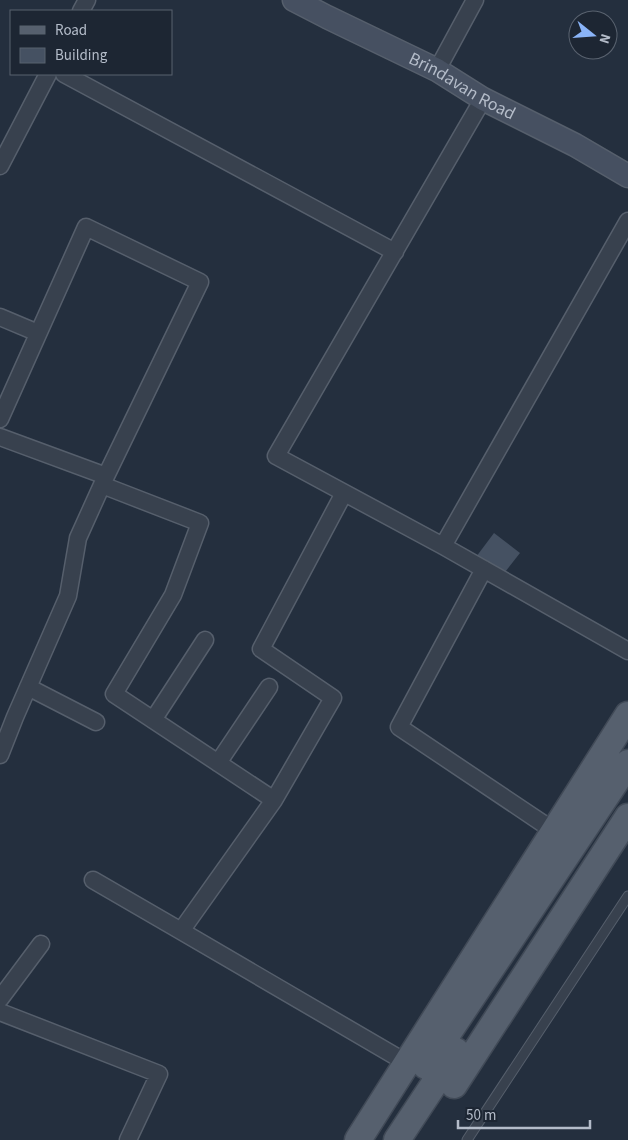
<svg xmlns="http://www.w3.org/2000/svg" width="628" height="1140" font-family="'Source Sans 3',sans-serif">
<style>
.building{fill:#455162}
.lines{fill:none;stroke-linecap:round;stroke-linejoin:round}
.lane-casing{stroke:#565f6c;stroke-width:11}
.street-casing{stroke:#565f6c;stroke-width:19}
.secondary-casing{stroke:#565f6c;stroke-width:25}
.primary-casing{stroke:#414a57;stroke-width:29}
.lane{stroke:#38414e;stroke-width:9}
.street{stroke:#38414e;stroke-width:16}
.secondary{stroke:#465061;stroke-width:22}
.primary{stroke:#56606e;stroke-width:26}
.labels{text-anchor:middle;stroke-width:4;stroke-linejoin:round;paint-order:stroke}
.street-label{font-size:18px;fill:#b4bcc9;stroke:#1d2633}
</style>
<rect width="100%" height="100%" fill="#242f3e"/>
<path class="building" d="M494,533L520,553L502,576L476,557Z"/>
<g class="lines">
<defs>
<path id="lane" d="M467,1140L628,896"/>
<path id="street" d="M81,11L87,0
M437,70L475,0
M64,74L395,252
M483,99L276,456L443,546L628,651
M0,166L48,74
M0,317L38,333
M0,419L86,227L200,282L106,476L78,538L68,596L15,717L0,755
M0,437L106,476
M102,485L200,523L173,595L114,694L274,800L181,931L407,1063
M443,546L628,221
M484,569L399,727L554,831
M28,687L96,722
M153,720L205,640
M218,763L269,687
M274,800L333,698L261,649L344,493
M93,880L181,931
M0,999L41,944
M0,1012L159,1074L128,1140"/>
<g id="secondary">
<path id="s1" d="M294,0L327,17L437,70L483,99L575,145L628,176"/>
</g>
<path id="primary" d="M426,1066L628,763
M454,1085L628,817
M358,1140L628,715
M397,1140L456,1051"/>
</defs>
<use href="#lane" class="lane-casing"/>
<use href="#street" class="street-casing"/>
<use href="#secondary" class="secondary-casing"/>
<use href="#primary" class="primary-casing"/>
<use href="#lane" class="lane"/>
<use href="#street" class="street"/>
<use href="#secondary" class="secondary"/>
<use href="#primary" class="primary"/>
</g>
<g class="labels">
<g class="street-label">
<text dy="6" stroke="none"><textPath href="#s1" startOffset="189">Brindavan Road</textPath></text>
</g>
</g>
<rect x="10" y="10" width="162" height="65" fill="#1d2633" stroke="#59626f"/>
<rect x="20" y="26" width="25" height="8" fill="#56606e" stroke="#59626f"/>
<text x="55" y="35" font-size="15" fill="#b4bcc9">Road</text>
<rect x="20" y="48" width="25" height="15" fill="#455162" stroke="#59626f"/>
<text x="55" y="60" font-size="15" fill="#b4bcc9">Building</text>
<g transform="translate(593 35) rotate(107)"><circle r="24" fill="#1d2633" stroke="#59626f"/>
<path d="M0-4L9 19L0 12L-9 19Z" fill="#8ab4f8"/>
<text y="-8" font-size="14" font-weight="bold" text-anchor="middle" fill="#b4bcc9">N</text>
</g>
<path d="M458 1120v8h132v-8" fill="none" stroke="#b4bcc9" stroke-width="2.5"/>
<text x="466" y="1120" font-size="15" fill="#b4bcc9" stroke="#1d2633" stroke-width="4" paint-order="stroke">50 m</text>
</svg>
